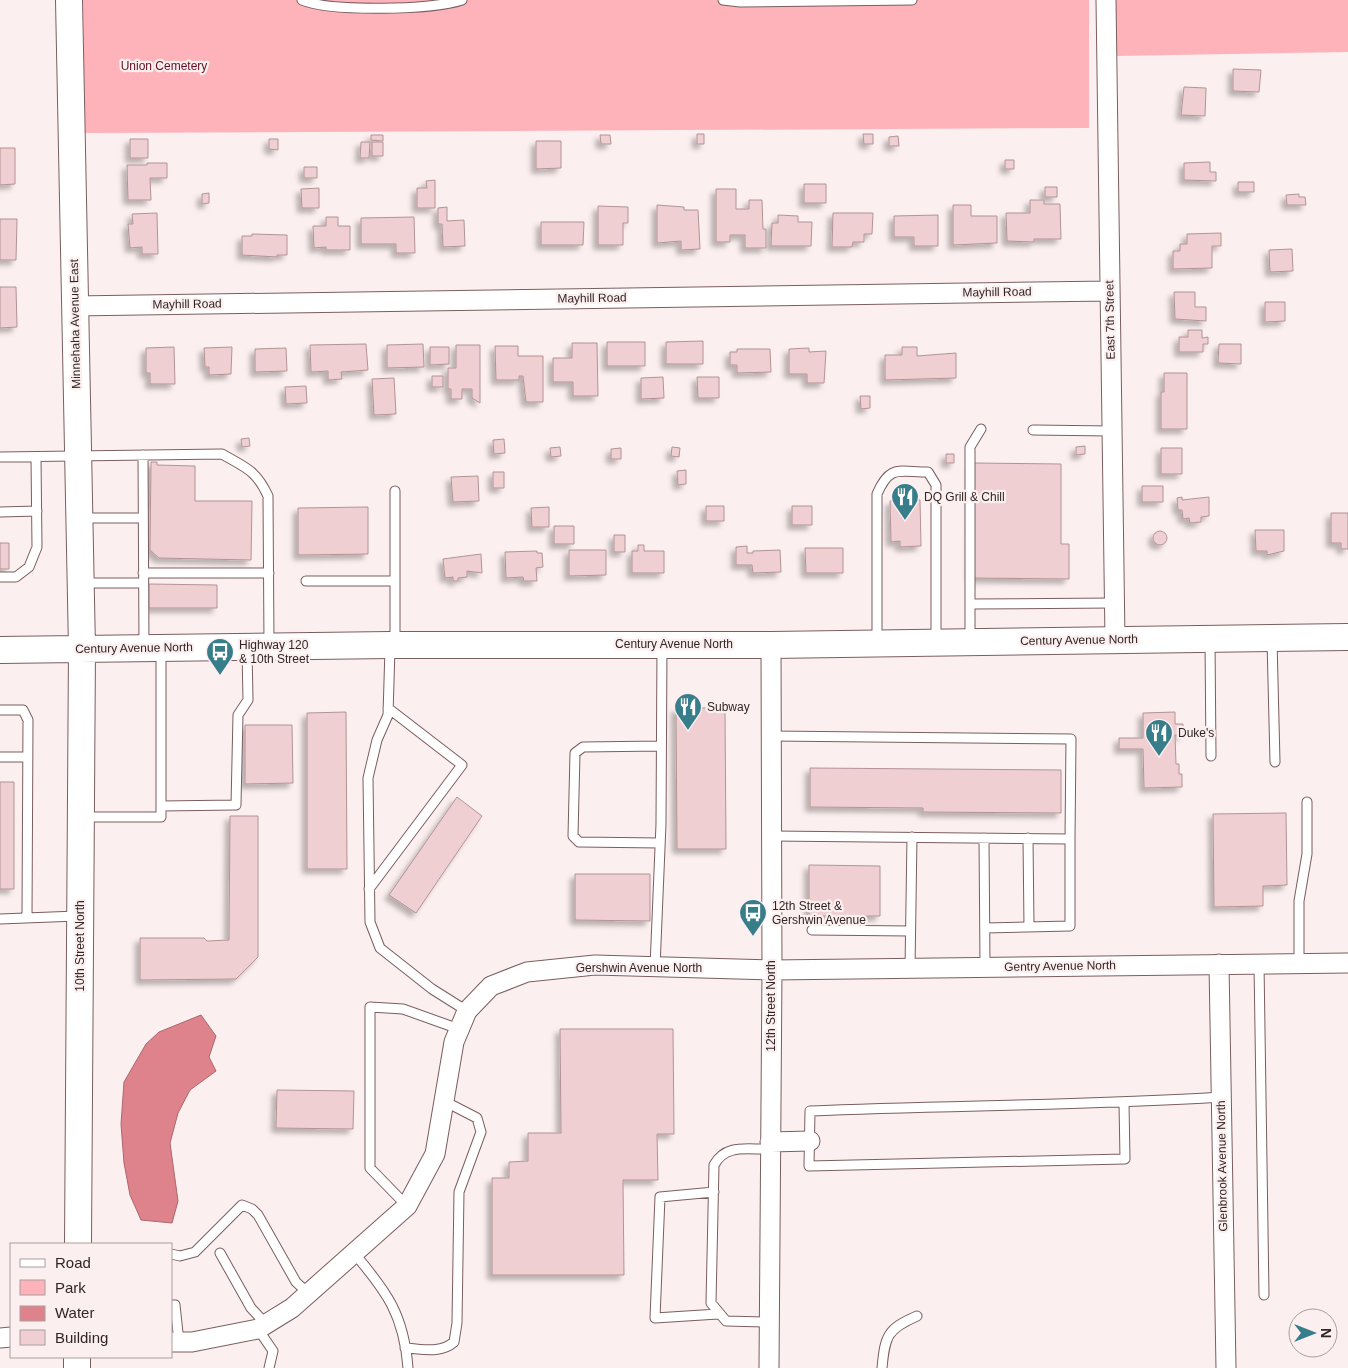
<svg xmlns="http://www.w3.org/2000/svg" width="1348" height="1368" font-family="Helvetica,sans-serif">
<style>
.green{fill:#fdb3b9}
.water{fill:#de838c;stroke:#aa676d}
.building{fill:#efcfd1;stroke:#b29496;filter:url(#shadow)}
.lines{fill:none;stroke-linecap:round;stroke-linejoin:round}
.service-casing{stroke:#7a5e60;stroke-width:11}
.minor-casing{stroke:#7a5e60;stroke-width:21}
.secondary-casing{stroke:#7a5e60;stroke-width:28}
.service{stroke:#fff;stroke-width:9}
.minor{stroke:#fff;stroke-width:19}
.secondary{stroke:#fff;stroke-width:26}
.labels{text-anchor:middle;stroke-width:4.5;stroke-linejoin:round;paint-order:stroke}
.park-label{font-size:12px;fill:#611022;stroke:#fcefef}
.street-label{font-size:12px;fill:#312526;stroke:#fcefef}
.poi-label{font-size:12px;fill:#312526;stroke:#fcefef;text-anchor:start}
</style>
<defs>
<filter id="shadow"><feDropShadow dx="-4.5" dy="4.5" stdDeviation="2.5" flood-color="#0004"/></filter>
</defs>
<rect width="100%" height="100%" fill="#fcefef"/>
<path class="green" d="M83,0H1089V128L85,133Z
M1116,0H1348V52L1116,56Z"/>
<path class="water" d="M201,1015L216,1036L209,1057L216,1071L190,1090L178,1113L170,1143L178,1201L172,1223L141,1220L130,1195L124,1163L121,1124L124,1082L146,1044L159,1032Z"/>
<path class="building" d="M1233,69L1261,70L1259,92L1233,91Z
M1184,87L1206,88L1205,116L1181,115Z
M697,134H704V144H697Z
M863,134H873V144H864Z
M371,135H383V141L371,140Z
M600,135H610L611,144H601Z
M898,136L899,146H889V137Z
M130,139H148V158H130Z
M269,139H278V150L269,149Z
M536,141H561V168L536,169Z
M361,142H370L369,158H360Z
M372,142H383V156H372Z
M0,148H15V184L0,185Z
M1005,160H1014V169H1005Z
M1210,162V172H1216V181L1184,180V163Z
M147,163H167V178H150L151,200H128L127,165H147Z
M304,167H317V178H304Z
M435,180V208H417V188H427L426,181Z
M1238,182H1254V192H1238Z
M804,184H826V203H804Z
M1045,187H1057V197H1045Z
M319,188V208H302L301,189Z
M716,189H736V209H749V200H762L763,229H766V248H745V235H730V242H716Z
M209,193V203L202,204V194Z
M1299,194V197H1305L1306,205H1287L1286,195Z
M1030,200H1044V204H1060L1061,239H1034V242L1007,241L1006,213H1030Z
M657,205L684,207V210H698L700,249L681,250V241L657,243Z
M953,205H971V216H997V243L953,245Z
M598,206L628,207V223H623V245H598Z
M447,207V221L464,220L465,246L443,247L442,224H438V208Z
M157,213L158,254H142V247L130,248L128,224H133L132,214Z
M833,213H873L872,234H864V242H853L852,247H832Z
M778,215L798,216V222H812L811,246H771L772,223H778Z
M938,215V246H914V237H894V216Z
M326,217H338V226H350V250H326V247L314,248L313,226H326Z
M414,217L415,253H396V244H361V218Z
M0,219H17L16,260H0Z
M541,222H584L583,245H541Z
M1221,233V246H1212V268L1173,269V251H1180V244H1187V234Z
M252,234L287,235V255H277V257L242,255V236H252Z
M1292,249L1293,271L1270,272L1269,250Z
M0,287H16L17,327L0,328Z
M1174,292H1195V307H1206V321L1175,319Z
M1265,302H1285V321L1265,322Z
M1188,330H1202V338L1208,337V344H1203V352H1179V337H1188Z
M703,341V364H666V342Z
M607,342H645V366H607Z
M572,343H597L598,396H573V382H553V358H572Z
M366,344L368,370L341,372L342,379L328,380V371L311,372L310,345Z
M423,344L424,367L387,368V345Z
M1219,344H1241V364L1218,363Z
M456,345H480V403L472,398V389H462V399H451V389H448V368H456Z
M495,346H518V356H543V402H526L523,376H519V380H496Z
M174,347L175,384H150V373H146V348Z
M232,347L231,374L209,375V367H205L204,348Z
M430,347H449V364L430,365Z
M902,347H917V356L956,353V378L885,380V355H902Z
M286,348L287,371L255,372V349Z
M809,348V352L826,351L824,383H807V374H789V349Z
M737,349H770L771,372L737,373V365H730V352H737Z
M1164,373H1187V429H1161V392H1164Z
M432,376H443V387H432Z
M663,377L664,398L641,399V378Z
M697,377H719V398H698Z
M394,378L396,414L374,415L372,379Z
M306,386L307,403L286,404L285,387Z
M860,396H870V408L861,409Z
M249,438L250,446L242,447L241,439Z
M504,439L505,453L494,454L493,440Z
M1085,446V454L1076,455V447Z
M560,447L561,456L551,457L550,448Z
M672,447L680,448L679,457L671,456Z
M621,448V459H611V449Z
M1161,448H1182V474H1161Z
M946,454H954V463H946Z
M151,462H157V465L195,466V501H252L251,560L159,558L150,550Z
M973,463L1061,464V544H1069V579L972,578Z
M686,470V484L678,485L677,471Z
M493,472H504V488H493Z
M478,476L479,501L453,502L451,477Z
M1142,486H1163V502H1142Z
M1182,497V500L1209,497V516L1201,517V522L1190,523L1189,518L1183,519L1182,510H1178L1177,498Z
M920,500L921,546L900,547V541L891,542L890,501Z
M706,506H724V521H706Z
M792,506H812V525H792Z
M368,507V554L298,555V508Z
M549,507V527H532L531,508Z
M1331,513H1348V549H1341V543H1331Z
M554,526H574V544H554Z
M1255,530H1284V551L1267,555V551H1256Z
M1153 538a7 7 0 1 1 14 0a7 7 0 1 1-14 0Z
M614,535H625V552H614Z
M0,543H9V569H0Z
M638,545H644V551H664V573H632V551H638Z
M747,546V553H753V551L780,550L781,572L753,573L752,565H736V547Z
M805,548H843V573H806Z
M569,550H606V575L569,576Z
M537,551V553H542L543,567L536,568L537,581H524L523,577L506,578L505,552Z
M481,554L482,573L467,571V577L458,578V581H453V577L445,578L443,559Z
M149,584L217,585V608H149Z
M676,708H725L726,849H677Z
M346,712L347,869H307V713Z
M1175,712V724H1183V735H1175L1176,764H1179V774H1182V787L1144,788L1143,749H1119V738H1143V713Z
M245,725H292L293,783L245,784Z
M810,768L1061,770V813L923,812V808L810,807Z
M0,782H14V889H0Z
M457,797L482,816L416,913L389,895Z
M1286,813L1287,885L1263,886V906L1214,907L1213,814Z
M230,816H258V957L236,979L140,980V938H204L207,941L229,940Z
M809,865L880,866V916H809Z
M575,874H650V921L575,920Z
M560,1029H673L674,1134H657L658,1180H623L624,1275H492V1178H509V1162L528,1161V1133H561Z
M277,1090L354,1091L353,1129L276,1128Z"/>
<g class="lines">
<defs>
<path id="service" d="M302,0C330,12 433,10 462,0
M723,0L740,2L912,0
M981,429L970,447V604L1114,603
M1033,430L1112,431
M143,455L144,647
M0,457L222,454C246,468 256,470 268,496L269,644
M0,512L37,511
M81,518H143
M143,573H269
M0,577H16L29,567L37,547L36,457
M306,581H395
M83,583H143
M970,604V639
M1272,640L1275,762
M1210,641L1211,756
M395,642V491
M877,642V494C890,464 899,472 928,472L936,485V640
M390,648L388,715L377,740L368,778L370,922L380,948L432,989L467,1011
M0,710H23L28,720L27,918
M771,736L1071,739L1070,839L772,836
M0,757H28
M161,806L236,805L238,715L248,700L247,649
M84,817H161V650
M984,838L985,967
M1028,838L1029,927
M660,843L579,842L573,836L575,753L583,747L661,746
M369,889L462,765L388,708
M0,919L77,916
M985,928L1070,926V839
M812,930L910,931
M1299,963V901L1307,854V802
M1259,964L1264,1295
M655,967L661,824L662,646
M910,968L912,837
M1124,1103L1125,1159L809,1166L810,1111C947,1105 1084,1106 1221,1097
M714,1192L660,1197L655,1318L718,1314
M407,1206L370,1168V1007L403,1009L459,1029
M220,1253L251,1308L266,1324
M354,1253C387,1292 404,1315 408,1368
M171,1254L180,1256L195,1252L242,1205L252,1209L258,1215L296,1282L308,1293
M171,1305H175L179,1342
M769,1322L726,1321L711,1303L714,1165C726,1143 748,1150 770,1149
M258,1329L273,1351L269,1368
M405,1348C423,1349 440,1354 454,1342L457,1323L459,1192L481,1132L477,1118L444,1101
M882,1368C885,1336 887,1329 917,1316"/>
<path id="minor" d="M1106,0L1115,640
M74,306L1110,291
M1219,964L1226,1368
M770,1142L810,1141
M0,1338L11,1337
M171,1342H192L258,1329L292,1308L407,1206L435,1154L454,1042L467,1011L491,986L527,972L595,965L772,970L1348,963
M769,1368L772,970L771,645"/>
<path id="secondary" d="M69,0L82,649L78,1244
M0,650L390,645H771L1348,637
M77,1368V1357"/>
</defs>
<use href="#service" class="service-casing"/>
<use href="#minor" class="minor-casing"/>
<use href="#secondary" class="secondary-casing"/>
<use href="#service" class="service"/>
<use href="#minor" class="minor"/>
<use href="#secondary" class="secondary"/>
</g>
<defs>
<symbol id="restaurant-pin" viewBox="-11 -11 22 30"><path d="M0 17L-7.5 6A9.5 9.5 0 1 1 7.5 6Z" fill="#377d8a" stroke="#fcefef"/><path d="M-5-6h1v4h1v-4h1v4h1v-4h1v5L-1.5 .5V6h-2V.5L-5-1ZM5-6V6H3V1.5H1.5Q1.5-4 5-6Z" fill="#fff"/></symbol>
<symbol id="bus-pin" viewBox="-11 -11 22 30"><path d="M0 17L-7.5 6A9.5 9.5 0 1 1 7.5 6Z" fill="#377d8a" stroke="#fcefef"/><path d="M-5-6H5V4H4V6H2V4H-2V6H-4V4H-5ZM-3.5-4V0h7V-4ZM-3.5 1.2v1.5H-2V1.2ZM2 1.2v1.5H3.5V1.2Z" fill="#fff"/></symbol>
</defs>
<g fill-rule="evenodd">
<use href="#restaurant-pin" x="889" y="481" width="32" height="43"/>
<use href="#bus-pin" x="204" y="636" width="32" height="43"/>
<use href="#restaurant-pin" x="672" y="691" width="32" height="43"/>
<use href="#restaurant-pin" x="1143" y="717" width="32" height="43"/>
<use href="#bus-pin" x="737" y="897" width="32" height="43"/>
</g>
<g class="labels">
<g class="park-label">
<text x="164" y="70">Union Cemetery</text>
</g>
<g class="street-label">
<text transform="translate(997 292) rotate(-1)" y="4">Mayhill Road</text>
<text transform="translate(592 298) rotate(-1)" y="4">Mayhill Road</text>
<text transform="translate(187 304) rotate(-1)" y="4">Mayhill Road</text>
<text transform="translate(1110 320) rotate(-91)" y="4">East 7th Street</text>
<text transform="translate(75 324) rotate(-91)" y="4">Minnehaha Avenue East</text>
<text transform="translate(1079 640) rotate(-1)" y="4">Century Avenue North</text>
<text x="674" y="648">Century Avenue North</text>
<text transform="translate(134 648) rotate(-1)" y="4">Century Avenue North</text>
<text transform="translate(80 946) rotate(-90)" y="4">10th Street North</text>
<text transform="translate(1060 966) rotate(-1)" y="4">Gentry Avenue North</text>
<text x="639" y="972">Gershwin Avenue North</text>
<text transform="translate(771 1006) rotate(-90)" y="4">12th Street North</text>
<text transform="translate(1222 1166) rotate(-91)" y="4">Glenbrook Avenue North</text>
</g>
<g class="poi-label">
<text x="924" y="501">DQ Grill &amp; Chill</text>
<text x="239" y="649">Highway 120<tspan x="239" dy="14">&amp; 10th Street</tspan></text>
<text x="707" y="711">Subway</text>
<text x="1178" y="737">Duke's</text>
<text x="772" y="910">12th Street &amp;<tspan x="772" dy="14">Gershwin Avenue</tspan></text>
</g>
</g>
<rect x="10" y="1243" width="162" height="115" fill="#fcefef" stroke="#ab9e9f"/>
<rect x="20" y="1259" width="25" height="8" fill="#ffffff" stroke="#ab9e9f"/>
<text x="55" y="1268" font-size="15" fill="#312526">Road</text>
<rect x="20" y="1280" width="25" height="15" fill="#fdb3b9" stroke="#ab9e9f"/>
<text x="55" y="1293" font-size="15" fill="#312526">Park</text>
<rect x="20" y="1306" width="25" height="15" fill="#de838c" stroke="#ab9e9f"/>
<text x="55" y="1318" font-size="15" fill="#312526">Water</text>
<rect x="20" y="1330" width="25" height="15" fill="#efcfd1" stroke="#ab9e9f"/>
<text x="55" y="1343" font-size="15" fill="#312526">Building</text>
<g transform="translate(1313 1333) rotate(90)"><circle r="24" fill="#fcefef" stroke="#ab9e9f"/>
<path d="M0-4L9 19L0 12L-9 19Z" fill="#377d8a"/>
<text y="-8" font-size="14" font-weight="bold" text-anchor="middle" fill="#312526">N</text>
</g>
</svg>
